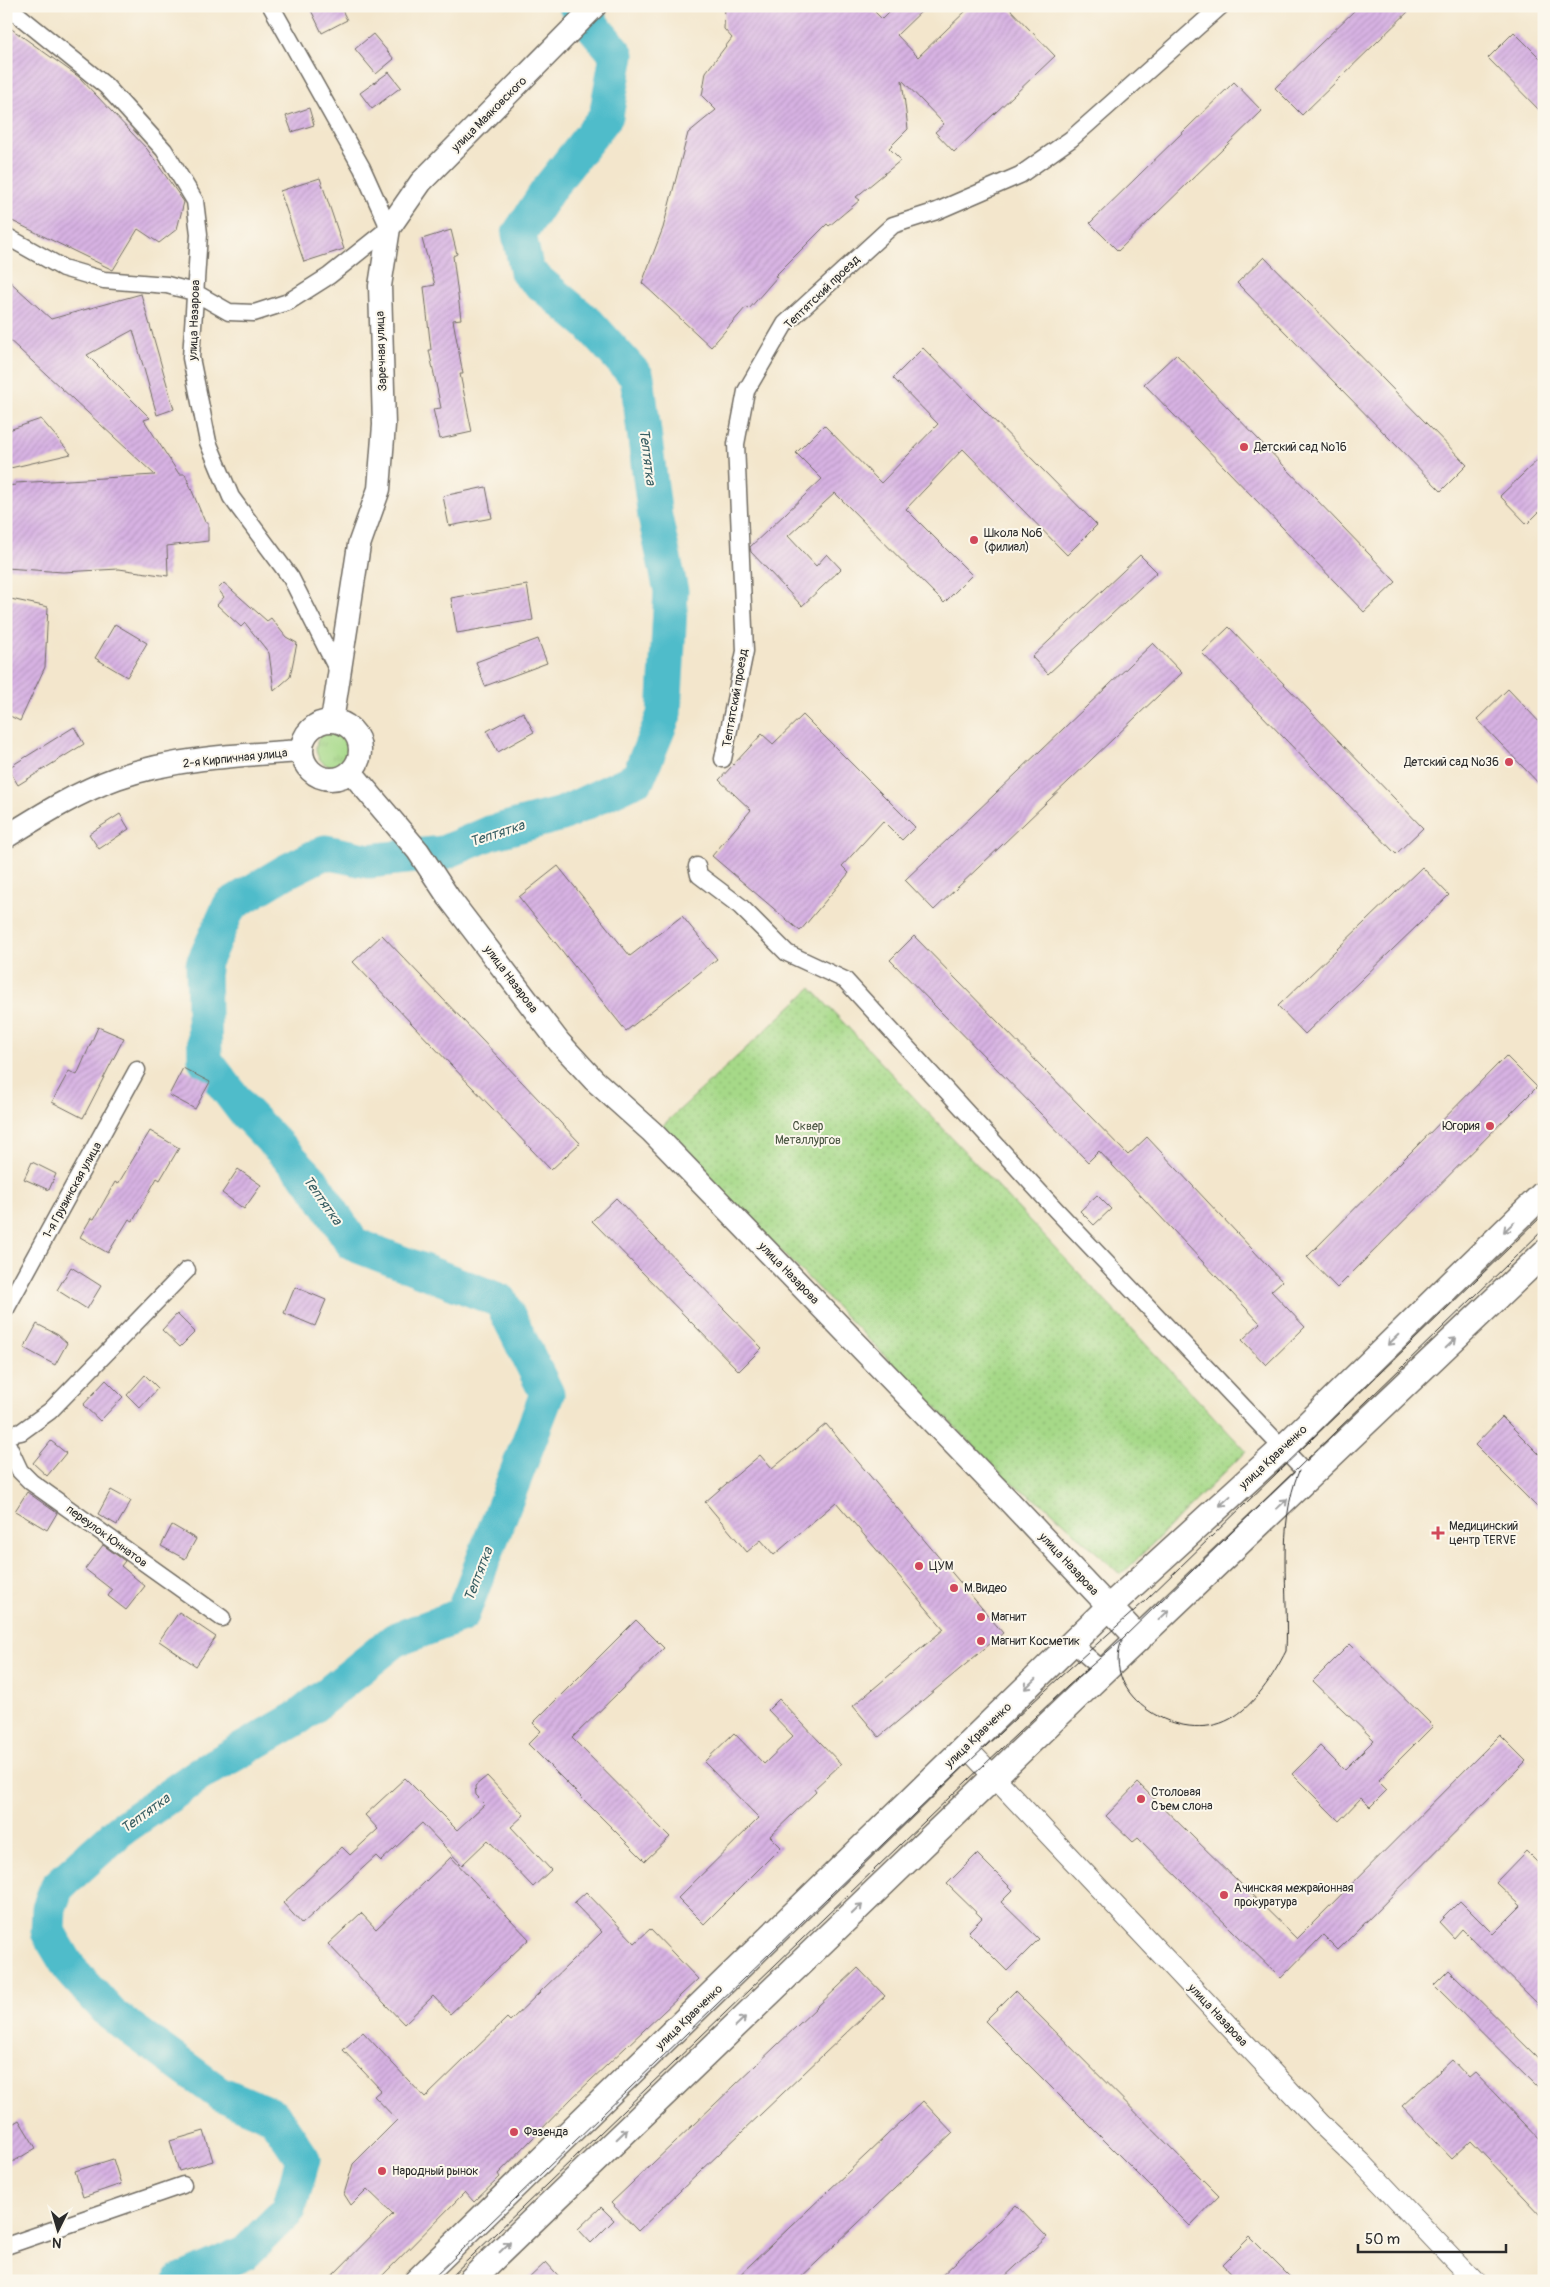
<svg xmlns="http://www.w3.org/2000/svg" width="1550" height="2287" font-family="Pangolin,sans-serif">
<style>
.grass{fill:url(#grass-tufts);stroke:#68825a}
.park{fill:url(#park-dots);stroke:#68825a}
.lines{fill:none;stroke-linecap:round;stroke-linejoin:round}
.river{stroke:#50bcca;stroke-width:35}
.building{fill:url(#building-hatch)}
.minor-casing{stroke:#716c63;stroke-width:19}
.tertiary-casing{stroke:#716c63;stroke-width:22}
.secondary-casing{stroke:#716c63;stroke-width:25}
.primary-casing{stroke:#716c63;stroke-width:28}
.minor{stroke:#fff;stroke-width:16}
.tertiary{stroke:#fff;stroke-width:20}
.secondary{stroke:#fff;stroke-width:22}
.primary{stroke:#fff;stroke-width:25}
.tram{stroke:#2b2b2b;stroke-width:1}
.oneway{stroke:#a0a0a0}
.poi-dot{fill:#d1495b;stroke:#fbf7ec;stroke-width:2}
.labels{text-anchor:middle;stroke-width:4;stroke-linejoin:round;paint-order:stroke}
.street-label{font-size:12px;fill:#2b2b2b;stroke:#fbf7ec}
.poi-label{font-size:12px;fill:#2b2b2b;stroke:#fbf7ec;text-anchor:start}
.park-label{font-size:12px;fill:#4a5642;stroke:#fbf7ec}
.water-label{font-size:14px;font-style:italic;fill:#385e63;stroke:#fbf7ec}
</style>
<defs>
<pattern id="grass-tufts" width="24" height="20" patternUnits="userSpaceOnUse" patternTransform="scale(1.25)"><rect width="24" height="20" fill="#a6d988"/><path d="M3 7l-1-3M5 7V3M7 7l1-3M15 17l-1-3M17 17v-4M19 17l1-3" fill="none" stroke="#8fba76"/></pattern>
<pattern id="park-dots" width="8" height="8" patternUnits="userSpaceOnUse" patternTransform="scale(1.25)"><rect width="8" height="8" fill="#a6d988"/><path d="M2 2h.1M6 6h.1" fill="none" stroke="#8fba76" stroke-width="1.8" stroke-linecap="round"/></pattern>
<pattern id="building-hatch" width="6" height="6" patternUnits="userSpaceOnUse" patternTransform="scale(1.25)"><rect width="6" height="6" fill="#d7b2e3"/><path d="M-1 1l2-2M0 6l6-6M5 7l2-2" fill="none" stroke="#b999c3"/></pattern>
</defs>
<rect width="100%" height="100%" fill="#fbf7ec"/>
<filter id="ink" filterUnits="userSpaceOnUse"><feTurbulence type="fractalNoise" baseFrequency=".02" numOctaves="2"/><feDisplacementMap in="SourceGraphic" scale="10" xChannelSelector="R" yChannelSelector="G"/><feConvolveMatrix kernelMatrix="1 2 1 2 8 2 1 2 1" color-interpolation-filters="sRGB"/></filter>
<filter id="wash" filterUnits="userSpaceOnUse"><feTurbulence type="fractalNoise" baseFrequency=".0096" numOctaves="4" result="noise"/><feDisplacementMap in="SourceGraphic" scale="20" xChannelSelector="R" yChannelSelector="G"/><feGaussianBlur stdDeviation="1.12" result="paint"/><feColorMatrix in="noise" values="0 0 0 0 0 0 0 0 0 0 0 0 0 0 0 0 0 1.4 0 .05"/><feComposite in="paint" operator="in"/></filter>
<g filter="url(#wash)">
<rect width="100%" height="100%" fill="#f3e6cc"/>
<path class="grass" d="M316 748a19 19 0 1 1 38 0a19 19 0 1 1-38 0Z"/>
<path class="park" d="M811,988L1246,1451L1121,1575L1048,1508L1006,1479L660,1128Z"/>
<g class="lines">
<path class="river" d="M181,2281L246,2252L289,2209L303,2159L274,2116L219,2093L111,2014L70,1969L48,1932L49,1908L57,1887L119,1831L200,1774L299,1717L395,1640L462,1615L547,1394L501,1301L353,1244L312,1181L243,1110L205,1060L203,964L230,905L285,872L325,852L369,861L443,853L490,833L562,814L638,778L664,715L671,591L655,517L637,377L589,324L527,272L519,234L550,187L606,116L617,55L576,6"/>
</g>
<g id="blocks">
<path class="building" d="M309,6H340L347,20L322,33Z
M725,6H869L882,19L895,6H927L897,35L918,57L971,6H1007L1055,56L954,152L935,132L944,124L902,80L908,129L889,148L901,160L856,197L860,200L829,226L827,224L775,276L777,277L749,309L746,307L711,347L642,283L663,228L688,133L716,110L702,96L706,72L732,38L724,29Z
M1359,6H1414L1302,115L1275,88Z
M6,25L79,77L147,149L184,202L177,229L159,243L138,229L113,270L6,218Z
M1514,32L1544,62V115L1488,58Z
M373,34L394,59L376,74L355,49Z
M389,72L401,87L372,109L360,93Z
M1234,82L1262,111L1118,251L1090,223Z
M309,108L314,125L292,132L286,116Z
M320,178L344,249L304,262L280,191Z
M451,230L457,254L453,256L461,319L453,320L463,374H460L472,432L440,439L433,409L441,408L429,350H431L424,287L435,285L422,239Z
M1264,257L1467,465L1441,491L1237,283Z
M6,278L51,319L141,294L174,409L157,415L133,330L87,355L150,418L144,420L179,474H185L205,522H208V541L167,546L168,576L119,569L63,572L6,568V486L16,485L15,483L155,475L6,337Z
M923,348L1097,525L1067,555L963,449L906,509L972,575L944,603L835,493L788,536L816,566L827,554L841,569L802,606L751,552L750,547L822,479L796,453L824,425L881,483L938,424L893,378Z
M1176,354L1396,582L1364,612L1144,384Z
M41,419L71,454L6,469V431Z
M1544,454V507L1527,524L1500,496Z
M486,487L492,518L449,526L443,496Z
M1140,555L1157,572L1048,674L1032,657Z
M224,583L267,621L271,618L286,637L297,643L290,677L274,691L269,653L245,623L241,627L217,605L224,597L218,589Z
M527,585L533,620L457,633L451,598Z
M6,598L48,607L45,667L20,721L6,714Z
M115,624L147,643L127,677L95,658Z
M1229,627L1423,828L1396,854L1202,653Z
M538,639L547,663L485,686L476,662Z
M1153,643L1182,673L934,910L905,880Z
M1508,689L1544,727V789L1477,719Z
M523,712L534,732L498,752L487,731Z
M803,715L915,827L902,840L883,821L842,866L849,873L800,931L712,856L751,810L719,780L762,734L773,744Z
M74,727L84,744L18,785L8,768Z
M120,814L129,829L99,849L89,834Z
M558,866L630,956L682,916L717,959L626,1031L519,897Z
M1422,867L1449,895L1305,1034L1278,1006Z
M382,935L580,1143L551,1170L353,962Z
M914,936L1128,1155L1147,1137L1282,1281L1271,1291L1305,1327L1266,1365L1242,1340L1260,1323L1099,1151L1088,1162L890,960Z
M98,1027L124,1038L83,1118L52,1102L69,1071L77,1075Z
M1506,1056L1537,1087L1337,1288L1307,1257Z
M183,1068L210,1082L195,1109L169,1095Z
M150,1131L179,1148L160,1180L157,1178L133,1221L129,1219L108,1253L80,1237L91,1218L94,1219L115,1182L118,1184Z
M32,1162L56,1174L49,1190L24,1179Z
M238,1169L261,1185L244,1209L222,1193Z
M1097,1195L1111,1209L1094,1225L1080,1211Z
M616,1198L762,1348L739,1371L592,1221Z
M71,1267L101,1286L87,1309L57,1290Z
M295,1287L326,1300L315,1326L284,1313Z
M177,1314L195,1332L180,1347L162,1330Z
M37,1324L58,1335L67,1343L55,1365L24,1348Z
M145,1375L158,1388L140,1408L127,1395Z
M106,1380L123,1397L100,1421L83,1405Z
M1502,1417L1544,1459V1514L1475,1445Z
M826,1424L1003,1633L879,1737L853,1706L944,1629L836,1502L774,1555L761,1540L747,1552L705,1502L760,1455L772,1469Z
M51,1441L66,1453L47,1476L33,1463Z
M111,1490L131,1501L117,1525L98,1514Z
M27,1492L57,1513L47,1530L15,1511Z
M172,1525L196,1539L185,1559L161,1546Z
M103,1545L125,1561L121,1566L145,1586L126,1610L108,1596L112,1590L85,1569Z
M179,1612L216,1637L196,1666L159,1641Z
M636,1620L664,1648L572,1738L670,1837L645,1861L528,1744L541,1731L533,1723Z
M1350,1644L1433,1726L1378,1781L1387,1790L1370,1807L1361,1798L1339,1821L1292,1774L1320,1746L1344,1770L1374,1740L1313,1681Z
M779,1699L841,1764L814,1789L816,1792L770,1836L781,1847L704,1924L678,1898L759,1818L704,1762L734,1733L764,1764L793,1736L768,1710Z
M1500,1735L1526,1761L1338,1950L1323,1935L1281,1978L1138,1838L1133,1842L1106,1816L1138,1783L1297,1939Z
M487,1776L524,1815L511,1827L551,1870L533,1887L488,1840L462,1865L422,1823L381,1861L376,1856L302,1924L283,1903L342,1847L350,1855L378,1829L365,1815L405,1778L457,1830L485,1804L476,1795L475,1786Z
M1526,1851L1544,1869V2010L1462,1929L1454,1938L1439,1922L1460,1901L1493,1934L1521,1906L1496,1882Z
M977,1854L1013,1890L1001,1902L1039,1939L1007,1971L968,1932L982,1918L947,1884Z
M451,1857L529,1939L450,2014L433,1996L404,2024L328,1944L361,1913L376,1929Z
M586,1892L635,1943L650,1929L698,1979L572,2098L498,2174L500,2177L474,2202L465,2192L377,2281H327L393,2214L367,2189L351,2205L344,2194L353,2164L397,2120L374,2096L381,2090L343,2050L363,2032L425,2098L507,2018L510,2021L602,1932L574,1903Z
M858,1968L885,1996L638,2231L611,2203Z
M1449,1970L1544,2064V2094L1434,1985Z
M1015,1991L1219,2196L1190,2226L985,2021Z
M1452,2060L1469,2078L1475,2073L1544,2145V2218L1471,2141L1452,2159L1402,2106Z
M923,2101L953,2133L797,2281H733Z
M19,2120L36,2148L6,2166V2128Z
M204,2131L213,2161L179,2171L170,2141Z
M113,2159L121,2184L83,2197L75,2171Z
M1016,2205L1047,2237L1000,2281H936Z
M601,2207L614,2220L591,2243L578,2229Z
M1250,2237L1294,2281H1239L1223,2264Z
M546,2262L563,2281H526Z"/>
</g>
</g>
<g filter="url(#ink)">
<use href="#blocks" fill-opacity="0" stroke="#716c63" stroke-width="1"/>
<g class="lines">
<defs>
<path id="minor" d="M7,6L106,86L164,150L195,201L199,234L191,358L208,442L231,497L291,578L340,675
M6,236L63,268L104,280L167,285L194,292L229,312L254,313L288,302L329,276L389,228L362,168L271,6
M723,759L745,651L736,444L746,391L785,324L893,225L937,211L1020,175L1071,139L1221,6
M697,866L699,875L740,906L787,953L845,980L1056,1210L1310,1477
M6,1309L137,1070
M6,1435L21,1432L50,1411L187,1270
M6,1441L20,1471L31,1482L222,1618
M1072,1643L1104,1671
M6,2246L183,2185"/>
<path id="tertiary" d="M966,1747L1321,2124L1361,2162L1474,2281"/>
<path id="secondary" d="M332,721L359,545L379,489L384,425L380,286L389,228L421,182L595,6
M302 750a29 29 0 1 1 58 0a29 29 0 1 1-58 0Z
M351,772L418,851L449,898L559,1042L594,1080L652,1132L1009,1501L1109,1607
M6,837C41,815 78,792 117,778C175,758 239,755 301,751"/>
<path id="primary" d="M1109,1607L1139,1639
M417,2281L1109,1607L1283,1448L1544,1193
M470,2281L1078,1696L1544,1253"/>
</defs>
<use href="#minor" class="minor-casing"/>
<use href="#tertiary" class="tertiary-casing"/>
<use href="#secondary" class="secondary-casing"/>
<use href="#primary" class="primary-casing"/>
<use href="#minor" class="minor"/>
<use href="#tertiary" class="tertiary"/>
<use href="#secondary" class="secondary"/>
<use href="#primary" class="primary"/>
<path class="tram" d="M1122,1640C1099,1697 1181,1746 1230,1719C1254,1706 1274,1675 1286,1651C1289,1594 1276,1525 1299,1471
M430,2281L942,1787L1060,1677L1145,1601L1544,1214
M446,2281L951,1796L1068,1686L1123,1638L1544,1229"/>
</g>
<defs><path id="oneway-shaft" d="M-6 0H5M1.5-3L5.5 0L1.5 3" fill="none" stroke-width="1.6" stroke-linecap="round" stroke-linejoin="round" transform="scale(1.25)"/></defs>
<g class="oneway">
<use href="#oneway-shaft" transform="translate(1509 1227) rotate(136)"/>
<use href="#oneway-shaft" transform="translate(1393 1340) rotate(136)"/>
<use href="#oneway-shaft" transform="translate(1451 1343) rotate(-44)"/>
<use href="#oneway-shaft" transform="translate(1225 1501) rotate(137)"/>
<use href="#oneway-shaft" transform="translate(1282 1504) rotate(-43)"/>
<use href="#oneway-shaft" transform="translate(1164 1615) rotate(-43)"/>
<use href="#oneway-shaft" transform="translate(1030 1684) rotate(136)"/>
<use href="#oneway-shaft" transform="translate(857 1909) rotate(-44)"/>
<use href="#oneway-shaft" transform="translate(740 2022) rotate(-44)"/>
<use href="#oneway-shaft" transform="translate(622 2134) rotate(-44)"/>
<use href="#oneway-shaft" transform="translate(505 2247) rotate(-44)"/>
</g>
</g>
<g class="poi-dot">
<circle cx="1244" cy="447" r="5"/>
<circle cx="974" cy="540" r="5"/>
<circle cx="1509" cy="762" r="5"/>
<circle cx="1490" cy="1126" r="5"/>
<path d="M1435.5 1525.5h5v5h5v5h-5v5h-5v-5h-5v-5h5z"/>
<circle cx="919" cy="1566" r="5"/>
<circle cx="954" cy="1588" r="5"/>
<circle cx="981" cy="1617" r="5"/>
<circle cx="981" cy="1641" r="5"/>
<circle cx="1141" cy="1799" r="5"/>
<circle cx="1224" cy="1895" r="5"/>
<circle cx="514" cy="2132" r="5"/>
<circle cx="382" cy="2171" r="5"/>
</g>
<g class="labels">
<g class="street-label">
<text transform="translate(489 114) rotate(-45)" y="4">улица Маяковского</text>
<text transform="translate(822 292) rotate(-44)" y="4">Тептятский проезд</text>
<text transform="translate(194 320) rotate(-88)" y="4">улица Назарова</text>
<text transform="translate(381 351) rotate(-92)" y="4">Заречная улица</text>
<text transform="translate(735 698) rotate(-80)" y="4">Тептятский проезд</text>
<text transform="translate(235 758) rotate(-6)" y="4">2-я Кирпичная улица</text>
<text transform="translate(511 979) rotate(53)" y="4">улица Назарова</text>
<text transform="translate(72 1190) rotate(-61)" y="4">1-я Грузинская улица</text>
<text transform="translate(789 1273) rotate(46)" y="4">улица Назарова</text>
<text transform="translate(1273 1457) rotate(-43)" y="4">улица Кравченко</text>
<text transform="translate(107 1536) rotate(36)" y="4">переулок Юннатов</text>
<text transform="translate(1069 1564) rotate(47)" y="4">улица Назарова</text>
<text transform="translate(978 1735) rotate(-44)" y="4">улица Кравченко</text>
<text transform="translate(1218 2015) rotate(47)" y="4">улица Назарова</text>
<text transform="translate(689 2017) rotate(-44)" y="4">улица Кравченко</text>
</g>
<g class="poi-label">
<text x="1254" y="451">Детский сад №16</text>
<text x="984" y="537">Школа №6<tspan x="984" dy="14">(филиал)</tspan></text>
<text x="1499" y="766" text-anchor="end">Детский сад №36</text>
<text x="1480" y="1130" text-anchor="end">Югория</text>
<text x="1449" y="1530">Медицинский<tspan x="1449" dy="14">центр TERVE</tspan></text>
<text x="929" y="1570">ЦУМ</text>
<text x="964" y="1592">М.Видео</text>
<text x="991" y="1621">Магнит</text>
<text x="991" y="1645">Магнит Косметик</text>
<text x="1151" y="1796">Столовая<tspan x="1151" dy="14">Съем слона</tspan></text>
<text x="1234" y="1892">Ачинская межрайонная<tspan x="1234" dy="14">прокуратура</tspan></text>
<text x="524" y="2136">Фазенда</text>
<text x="392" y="2175">Народный рынок</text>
</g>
<g class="park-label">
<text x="808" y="1130">Сквер<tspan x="808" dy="14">Металлургов</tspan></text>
</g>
<g class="water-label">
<text transform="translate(648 457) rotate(83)" y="5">Тептятка</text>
<text transform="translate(497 833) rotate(-18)" y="5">Тептятка</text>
<text transform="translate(323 1200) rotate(55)" y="5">Тептятка</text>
<text transform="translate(478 1574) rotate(-69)" y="5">Тептятка</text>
<text transform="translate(145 1813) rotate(-36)" y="5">Тептятка</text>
</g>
</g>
<rect width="1550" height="2287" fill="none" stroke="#fbf7ec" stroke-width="25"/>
<g transform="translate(58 2230) rotate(185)" stroke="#fbf7ec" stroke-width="4" paint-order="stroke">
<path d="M0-4L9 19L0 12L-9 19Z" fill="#2b2b2b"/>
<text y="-8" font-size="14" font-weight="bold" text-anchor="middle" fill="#2b2b2b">N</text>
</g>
<path d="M1358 2244v8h148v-8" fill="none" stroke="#2b2b2b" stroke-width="2.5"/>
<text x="1365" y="2244" font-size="15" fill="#2b2b2b" stroke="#fbf7ec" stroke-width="4" paint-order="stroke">50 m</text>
</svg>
